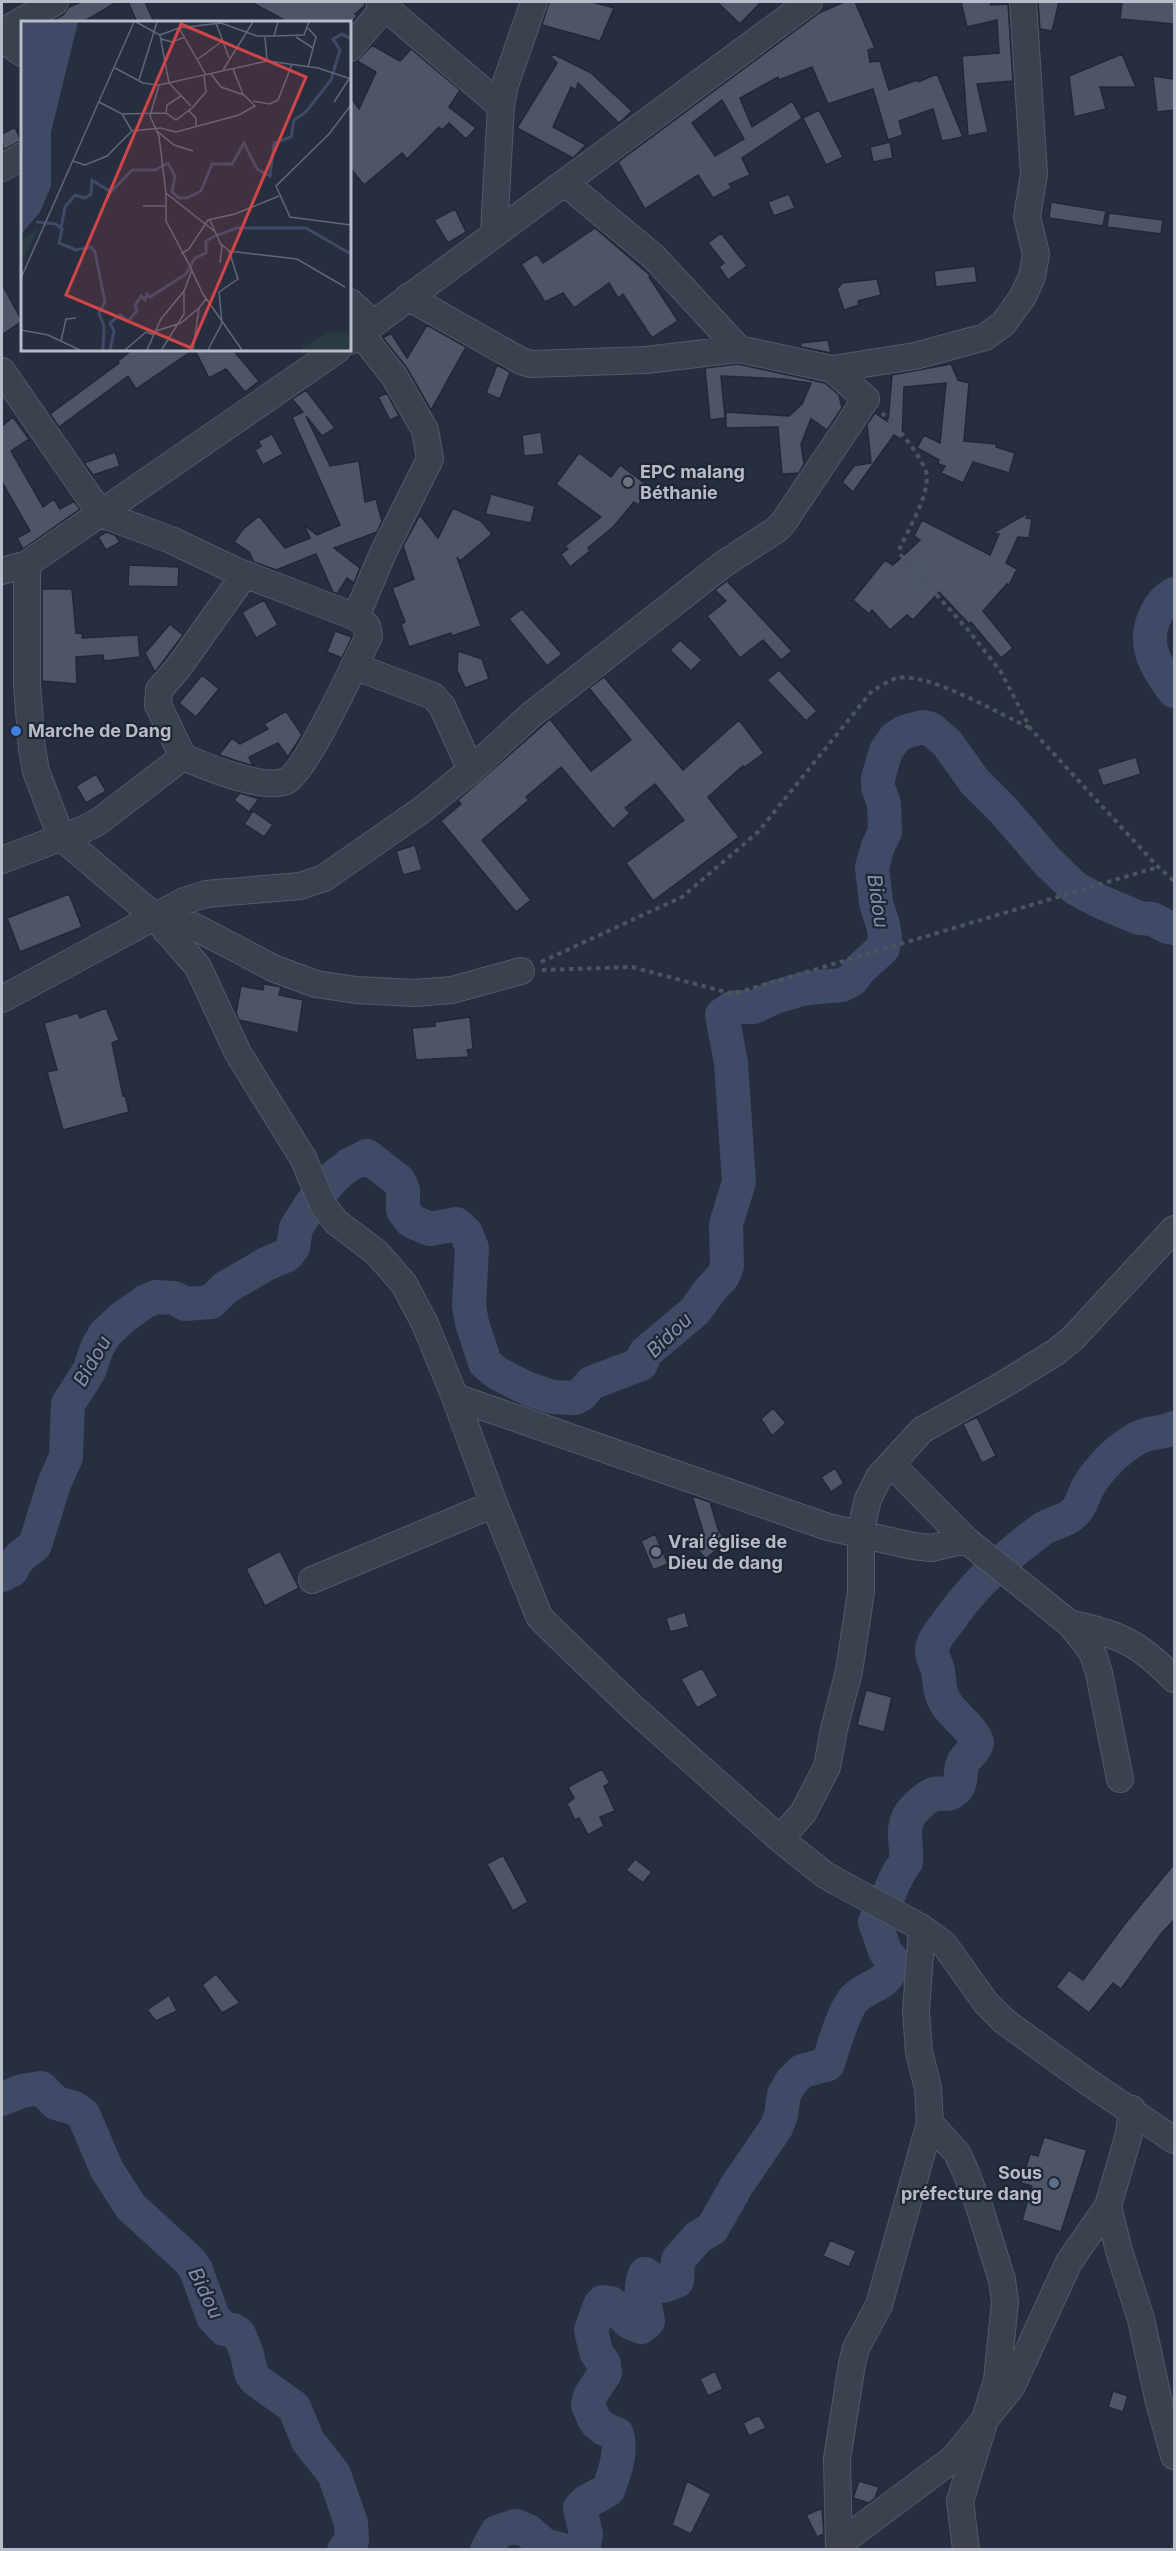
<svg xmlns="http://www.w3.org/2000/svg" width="1176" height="2551" font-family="Inter,sans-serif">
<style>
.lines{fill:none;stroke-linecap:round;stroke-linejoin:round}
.river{stroke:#3f4a66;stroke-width:34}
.building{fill:#4e5567;stroke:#222836;stroke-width:1.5;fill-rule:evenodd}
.minor-casing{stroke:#535966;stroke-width:28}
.path{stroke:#47575d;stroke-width:4;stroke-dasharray:4.5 4.5;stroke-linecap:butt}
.minor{stroke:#3b414f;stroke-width:26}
.worship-dot{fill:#6b7280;stroke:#202634;stroke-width:2}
.shop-dot{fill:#3f7fe0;stroke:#202634;stroke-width:2}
.service-dot{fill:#5c6f8a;stroke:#202634;stroke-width:2}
.labels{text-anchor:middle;stroke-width:4.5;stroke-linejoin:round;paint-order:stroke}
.poi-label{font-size:18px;font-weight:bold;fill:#b8bcc9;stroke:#202634;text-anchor:start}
.water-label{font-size:20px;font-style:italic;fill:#828fae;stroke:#202634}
.inset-river{fill:none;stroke:#3f4a66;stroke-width:3}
.inset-road{fill:none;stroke:#616776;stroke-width:1.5}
.view{fill:#d04648;fill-opacity:0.15;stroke:#d04648;stroke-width:3}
.inset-edge{fill:none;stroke:#b8bcc9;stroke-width:3}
</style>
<rect width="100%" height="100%" fill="#272e3f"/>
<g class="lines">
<path class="river" d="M1174,594C1165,599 1160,605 1156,614C1141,644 1156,667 1174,691
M2,1575L12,1570L13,1566L20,1557L35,1545L54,1484L66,1457L68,1404L89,1371L97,1348L105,1334L122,1318L146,1301L156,1297L174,1298L185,1304L211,1302L225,1288L266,1264L287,1255L293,1247L296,1228L311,1204L335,1176L349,1165L367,1156L399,1181L403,1190V1210L411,1221L430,1229L456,1224L466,1233L472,1248L469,1306L472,1323L485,1363L497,1373L528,1389L552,1397L575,1398L582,1394L591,1383L641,1364L645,1353L695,1311L710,1290L723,1276L727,1266L726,1224L739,1182L731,1063L722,1015L734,1007H754L775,997L807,988L842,985L853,979L858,971L883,948L885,937L883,925L876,903L872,867L878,846L885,832L884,804L878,787V778L886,751L895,738L904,732L923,727L931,729L947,743L975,782L1003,810L1048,862L1075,888L1099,901L1139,918L1152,919L1168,927L1174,928
M2,2099L22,2091L41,2088L56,2103L74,2108L83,2114L107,2170L131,2207L190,2261L196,2270L213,2317L224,2329L233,2330L239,2334L247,2354L251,2373L256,2380L294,2407L308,2441L334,2474L351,2523L352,2540L344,2550
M487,2550L497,2532L516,2526L528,2531L544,2545L562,2550
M583,2550L586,2534L580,2508L586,2502L608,2490C615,2472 622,2452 617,2434L604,2429L595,2421L588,2405L590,2396L605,2373L604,2364L596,2352L591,2330L600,2305L603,2302L611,2303L629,2322L641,2327L648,2321C646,2302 637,2294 645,2274L664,2286L677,2281L678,2260L698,2237L712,2229L737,2185L776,2128L781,2115L784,2094L791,2082L802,2071L828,2064C833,2048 844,2009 855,1998C870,1983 892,1986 892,1960L885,1951L875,1922C889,1903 890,1882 906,1862C908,1847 901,1834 908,1818C912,1810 925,1797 934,1794C941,1792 948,1797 955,1790C964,1782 958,1770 964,1761C968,1754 975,1752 977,1743C978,1735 953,1714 947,1705C939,1693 940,1684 938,1671C937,1664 931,1657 932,1649C934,1636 946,1626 953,1615C977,1581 1008,1555 1041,1530C1052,1522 1067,1522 1076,1511C1082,1504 1084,1494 1088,1487C1099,1468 1117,1450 1136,1439C1148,1431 1162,1434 1174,1428"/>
</g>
<path class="building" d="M81,2H117L83,22H49L63,15L69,7Z
M128,2H145L154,22H137Z
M251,2H364L365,5L355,14L357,16L352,22H288Z
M549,2H592L614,8L600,41L542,25Z
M717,2H761L740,24Z
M844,2H855L875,48L868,50L870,62L880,61L889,90L917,80L918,82L937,74L963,137L942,141L933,109L899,121L903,135L888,140L873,89L828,104L812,67L779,80L778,77L740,98L752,127L792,101L802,118L742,158L750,175L729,184L732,188L713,198L698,175L645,209L618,162L819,13ZM722,100L744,139L715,156L692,123Z
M961,2H990L991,5L1008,4L1013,81L977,84L988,132L968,136L962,56L999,53L997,20L967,27Z
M1038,2H1059L1052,31L1040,29Z
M1122,2H1174V24L1120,19Z
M372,45L400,61L411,49L460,90L449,107L476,128L466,139L449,123L442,130L439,127L407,159L402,153L364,185L350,168V96L359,109L376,72L357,61Z
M553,54L591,73L632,111L619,123L578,83L576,90L571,87L553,127L586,145L573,158L517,128L557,63L551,57Z
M1122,54L1136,87H1100L1106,109L1074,117L1069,76Z
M1153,76L1174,79V110L1157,112Z
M819,110L843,157L826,165L803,118Z
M15,127L21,141L3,150L2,134Z
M890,142L893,158L873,162L870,147Z
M789,194L795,208L774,216L768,202Z
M1051,202L1106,211L1103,226L1049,218Z
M455,209L466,232L448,243L434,220Z
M1109,213L1163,220L1161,234L1107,227Z
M595,228L651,276L649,277L678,321L652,338L623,294L618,298L609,283L574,308L563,293L545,302L521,264L537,254L543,263Z
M721,233L747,266L728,280L719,267L724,263L708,243Z
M975,266L977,282L936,287L934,271Z
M877,279L881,295L858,301L859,305L844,310L837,289L842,283Z
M2,284L22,321L2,335Z
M427,325L466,347L431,410L407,368L383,338L391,333L407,358Z
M828,340L831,353L801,347L800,343Z
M132,350H193L136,389L128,376L59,427L50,414L119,363L118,361Z
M195,350H233L259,381L245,392L226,369L209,378Z
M738,364L825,383L839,395L842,408L827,430L811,419L801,444L804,464L799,473L782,474L778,427L726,428V412L789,416L802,404L811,383L782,379L721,376L725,418L710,420L705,368Z
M951,364L958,380L969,383L964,441L996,444V447L1015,453L1009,473L973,462L963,483L941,473L945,466L938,464L939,460L917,448L924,435L940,443L946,383L904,387L902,440L894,435L853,492L842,482L854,466L871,463L867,424L875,413L888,422L892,375Z
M497,365L510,372L500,399L486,393Z
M306,390L335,428L322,436L306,416L330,466L359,461L365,502L376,499L382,521L377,532L334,548L360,568L354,583L347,578L337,594L333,592L316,554L276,570L254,562L249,552L234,542L243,529L259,516L285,548L310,538L304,525L317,535L340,525L292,417L303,412L292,399Z
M387,393L399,416L390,420L378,397Z
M13,417L29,439L11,451L43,507L54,499L60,509L74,501L80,509L23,549L17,538L30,531L2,482V426Z
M541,432L544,454L524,456L522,435Z
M272,434L283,454L263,465L255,450L261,446L258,441Z
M115,452L120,466L93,475L84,463Z
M579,453L611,477L620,465L651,488L638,505L634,502L613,527L588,548L590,551L570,567L561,554L568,549L565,546L601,517L556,484Z
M491,494L535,506L531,523L485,514Z
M453,508L481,521L492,534L460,561L457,557L481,626L452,636L451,633L409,647L401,624L405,622L392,588L414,579L403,546L420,515L438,538Z
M1028,513L1026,518L1032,519L1029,538L1018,537L1006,563L1017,569L1009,585L1007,584L983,611L1013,648L1001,658L971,622L969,624L939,592L913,620L907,615L890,630L872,610L869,614L853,600L885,560L893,565L920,540L914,536L922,520L990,555L999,534L993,533Z
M106,532L115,535L120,542L106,550L98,537Z
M129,565L179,567L178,587L128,586Z
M727,581L792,651L781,660L763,640L740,658L707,616L726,601L715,590Z
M42,589H72L76,633L83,634L82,638L138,635L140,657L104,661L103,655L76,657L77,684L42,681Z
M264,600L278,625L256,638L242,612Z
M522,609L562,654L547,666L509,619Z
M170,624L183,635L155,672L145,653Z
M335,631L352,637L342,658L327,652Z
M680,640L702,660L691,671L670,650Z
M458,651L482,659L489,679L465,688L457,670Z
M779,670L817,711L806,721L767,680Z
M202,675L219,689L196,717L179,703Z
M604,677L683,770L739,720L764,753L745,767L743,766L708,797L739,837L653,901L626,863L684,820L655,784L625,808L630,813L613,829L561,767L526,797L529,800L482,840L531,900L516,912L441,821L461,804L458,800L550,719L591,771L631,740L589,688Z
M286,711L302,735L289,755L287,756L278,743L249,757L253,766L219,755L232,738L240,744L268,729L264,724Z
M1136,757L1141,774L1103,786L1097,769Z
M96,774L106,791L86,803L76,786Z
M240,793L259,799L249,812L234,800Z
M253,811L273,825L264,837L244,824Z
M415,845L422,870L403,875L396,851Z
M69,894L82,927L20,952L7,918Z
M264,984L281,987L279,995L303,1000L298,1033L239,1020L236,1013L241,986L263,990Z
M106,1008L119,1040L112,1043L123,1096L125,1095L129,1112L63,1130L47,1072L57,1070L44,1023L78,1013L80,1018Z
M470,1017L473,1049L467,1050L469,1057L416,1060L412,1028L435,1026V1022Z
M773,1408L786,1423L772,1436L761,1419Z
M977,1417L996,1456L982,1463L963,1424Z
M835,1468L844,1483L831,1492L821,1477Z
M692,1496L710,1502L719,1532L727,1540L706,1559L691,1542L703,1531Z
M655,1534L668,1564L653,1570L641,1541Z
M280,1551L299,1588L265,1606L246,1569Z
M685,1612L689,1627L670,1632L666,1618Z
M702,1668L718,1696L697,1708L681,1679Z
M866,1690L892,1697L884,1732L857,1725Z
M602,1769L610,1783L604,1786L615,1811L600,1817L604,1826L588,1835L579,1818L575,1820L567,1804L574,1798L568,1787Z
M503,1855L528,1902L513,1911L487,1864Z
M635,1859L652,1872L643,1883L626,1870Z
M1174,1864V1920L1161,1934L1121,1989L1113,1983L1089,2013L1056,1987L1069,1970L1083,1980L1124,1925Z
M216,1974L240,2003L222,2013L202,1985Z
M169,1995L177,2011L156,2021L147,2010Z
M1044,2137L1087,2150L1061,2232L1022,2220L1032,2186L1021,2183L1030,2154L1038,2156Z
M830,2240L856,2251L849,2267L823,2256Z
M715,2371L723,2389L708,2396L700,2379Z
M1113,2391L1128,2396L1123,2412L1108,2407Z
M759,2415L766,2428L749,2436L743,2423Z
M687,2481L711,2494L691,2534L672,2525Z
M859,2481L879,2487L875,2498L869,2503L853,2498Z
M822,2508L824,2534L817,2537L806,2515Z"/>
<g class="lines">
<defs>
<path id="minor" d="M379,2L501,106
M2,32L55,2
M2,39L22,53
M350,48L384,8
M2,168L22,156
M565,183L654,257L739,349
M494,232L501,106L505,85L534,2
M350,302L372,322
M350,341L809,2
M832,369L915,356L985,337L1003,324L1022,298L1032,277L1036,254L1027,217L1034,174L1023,2
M2,371L101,514L171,540L234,570L356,617L367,626L369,636C356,661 306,772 286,781C263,791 205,766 183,757L158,705L159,690L178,668L245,574
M27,564V684L32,749L36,771L61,837L154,916L198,967L238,1053L303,1158L323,1205L336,1222L376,1252L404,1284L425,1324L455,1397L828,1527L913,1546L931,1548L966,1540
M2,571L27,564L337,350
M356,617L382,555L430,459L425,430L394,376L360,333
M354,666L433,696L442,706L471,770
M2,860L84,829L98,822L183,757
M166,931L193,926L275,969L316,984L356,990L415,993L452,990L521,971
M2,999L184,901L206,894L300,886L324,878L423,809L471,770L531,715L725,563L776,530L783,523L866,399L832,369L739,349L646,360L531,364L521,361L408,297
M455,1397L494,1504L539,1616L544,1622L632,1707L780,1839L825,1875L922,1928L916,2011L919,2052L928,2088L930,2123L879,2305L856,2348L852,2364L837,2459L839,2550
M891,1464L966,1540L1069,1623L1084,1641L1093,1654L1099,1673L1120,1779
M312,1580L494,1504
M1069,1623C1120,1635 1137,1641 1174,1679
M780,1839L803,1813L827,1767L834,1729L849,1671L861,1592V1535L864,1516L868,1499L879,1477L922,1430L1001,1386L1056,1352L1073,1338L1174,1229
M922,1928L944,1944L986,2003L1004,2021L1088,2082L1174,2140
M1132,2109L1129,2134L1108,2206L1119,2251L1141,2319L1158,2398L1174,2456
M930,2123L957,2153L964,2168L980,2209L1002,2280L1005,2302L997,2380L960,2501L966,2550
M839,2544L954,2458L1012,2386L1069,2262L1108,2206"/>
</defs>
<use href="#minor" class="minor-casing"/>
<path class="path" d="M882,413C895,425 927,461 927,478C926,501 909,528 900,548V554L969,631L1001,672L1030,728L1158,867L1174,881
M541,962L682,897L758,832L872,691C880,687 889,680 897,678C929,672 999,714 1030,728
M542,970L632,967L733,994L1158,867"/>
<use href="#minor" class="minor"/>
</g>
<g class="worship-dot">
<circle cx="628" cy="482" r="6"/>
<circle cx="656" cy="1552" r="6"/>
</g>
<circle class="shop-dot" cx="16" cy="731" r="6"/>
<circle class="service-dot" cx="1054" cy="2183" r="6"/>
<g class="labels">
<g class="poi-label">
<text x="640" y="478">EPC malang<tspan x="640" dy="21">Béthanie</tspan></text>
<text x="28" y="737">Marche de Dang</text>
<text x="668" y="1548">Vrai église de<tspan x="668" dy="21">Dieu de dang</tspan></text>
<text x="1042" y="2179" text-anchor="end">Sous<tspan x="1042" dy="21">préfecture dang</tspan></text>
</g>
<g class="water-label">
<text transform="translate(878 901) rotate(82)" y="7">Bidou</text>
<text transform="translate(669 1335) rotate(-44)" y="7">Bidou</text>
<text transform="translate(92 1361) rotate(-60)" y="7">Bidou</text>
<text transform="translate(206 2293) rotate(64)" y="7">Bidou</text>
</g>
</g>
<g transform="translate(21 21)">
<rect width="330" height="330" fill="#272e3f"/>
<path d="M305,311L330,312V329H280L282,323L285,325Z" fill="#293a40"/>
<path d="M17,206L12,219L2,239L0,220Z" fill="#293a40"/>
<path d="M0,1H57L30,111V165L19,191L0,213Z" fill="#3f4a66"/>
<path class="inset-river" d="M15,201L35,203L41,208L38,222L55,229L70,226L74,231L84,281L78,292L83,305L82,329M40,207L44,186L54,174L64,177L70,173L71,159L90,171L111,149H134L147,142L154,155L151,171L158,177H166L180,170L191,143H211L223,122L236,148L249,155L253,122L270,116L273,99L285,91L310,59L319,29L312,18L321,13L330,18M89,329L93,310L89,302L99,294L107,300L116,290L114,285L120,275L124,279L126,273L129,276L165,253L174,237L185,232V220L194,215L216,207H285L330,233"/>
<path class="inset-road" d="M115,1L139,14L148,62L170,85M195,2L208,37M158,7L185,54M287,7L295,16L287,46M139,14L158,7L200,2L236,15H253L257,1M253,15L283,14L288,1M244,16L246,40M275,16L292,27M140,18L151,21L164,16M177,38L200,21M94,47L122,62L138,64L246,40L297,47L330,58M212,48L222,73M202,49L232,1M118,59L136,1M138,64L129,95L138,115L145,172L193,210M232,80L249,83L257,79L271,43M78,81L101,93L145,92M313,81L328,58M330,84L308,113L255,165L269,196L330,204M168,90L175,97V106M145,92L155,99L171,87L185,71L183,55M145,92L146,84L160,75M101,93L111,110M136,110L153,124L172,130M52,140L64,144L86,135L111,110L139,107L155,111L218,94L234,85L223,74L200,66L190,53M122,185H145M189,199L201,226L199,242M208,230L276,238L324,266M160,233L168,228L187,199L214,193L258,175M171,250L182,273L221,329M0,257L113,1M0,309L27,314L59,329M135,310L160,302L178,287M40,320L45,298L55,297M141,328L163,293V270M104,329L125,311L133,314M126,329L140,298L163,270L171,249L145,200V172M172,329L178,287L185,278M187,329L201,302L198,271L217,258L208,230L200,223"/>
<path class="view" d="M160,3L285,56L170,327L45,274Z"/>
<rect width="330" height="330" class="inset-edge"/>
</g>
<rect width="1176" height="2551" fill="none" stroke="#b8bcc9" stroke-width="6"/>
</svg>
